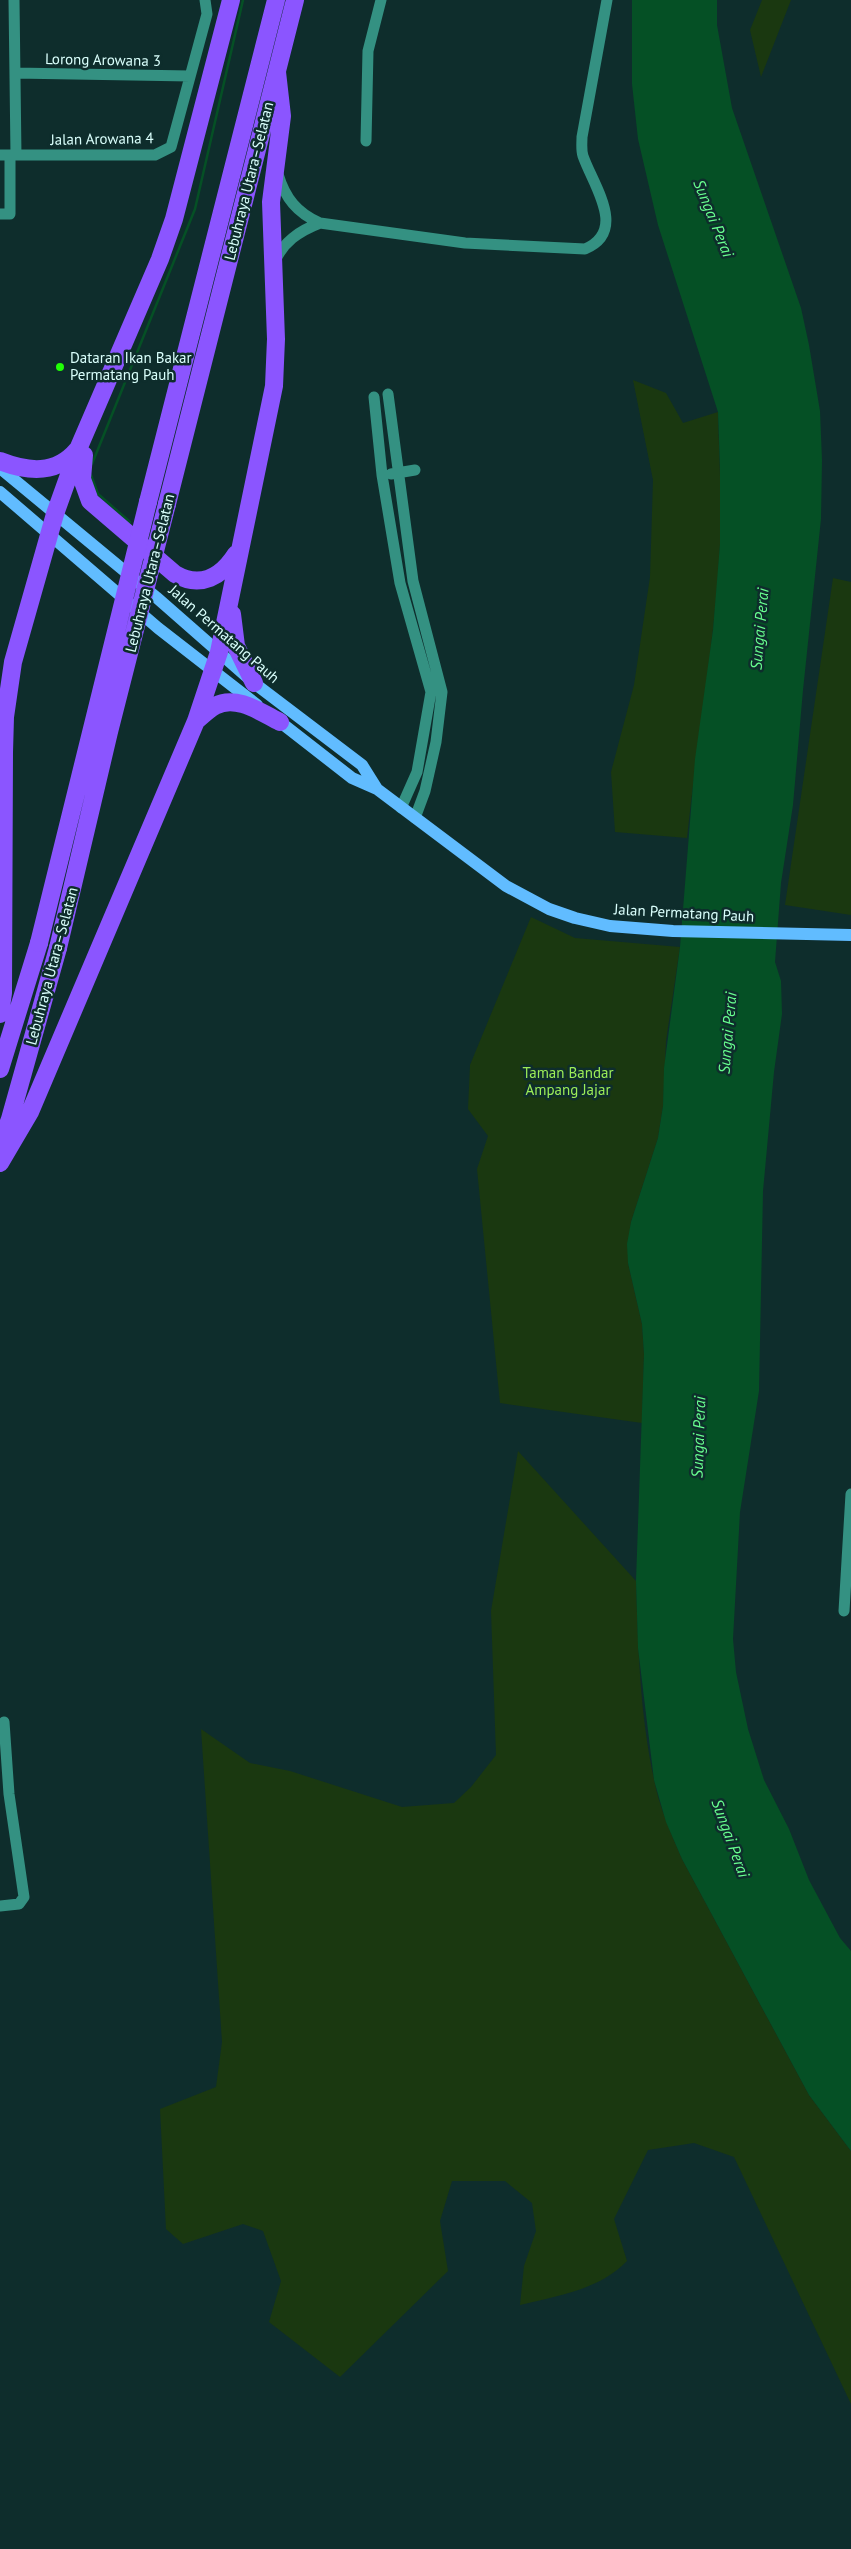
<svg xmlns="http://www.w3.org/2000/svg" width="851" height="2549" font-family="'PT Sans',sans-serif">
<style>
.green{fill:#1a3810}
.water{fill:#055025}
.lines{fill:none;stroke-linecap:round;stroke-linejoin:round}
.stream{stroke:#055025;stroke-width:2.5}
.minor{stroke:#349182;stroke-width:11}
.major{stroke:#61bcff;stroke-width:12}
.highway{stroke:#8b55ff;stroke-width:18}
.highway-bridge{stroke:#8b55ff;stroke-width:18}
.poi-dot{fill:#20ff06;stroke:#0e2d2c;stroke-width:2}
.labels{text-anchor:middle;stroke-width:5;stroke-linejoin:round;paint-order:stroke}
.street-label{font-size:15px;fill:#dafffc;stroke:#0e2d2c}
.poi-label{font-size:15px;fill:#dafffc;stroke:#0e2d2c;text-anchor:start}
.park-label{font-size:15px;fill:#9ced58;stroke:#0e2d2c}
.water-label{font-size:16px;font-style:italic;fill:#68ff8f;stroke:#0e2d2c}
</style>
<rect width="100%" height="100%" fill="#0e2d2c"/>
<path class="green" d="M762,0H791L761,77L750,30Z
M633,380L666,393L683,423L718,412C719,456 722,501 720,545C715,643 697,740 687,838L615,832L611,772L634,685L650,577L653,480Z
M833,578L851,582V915L785,905Z
M531,917L575,938L680,947L666,1041L663,1106L658,1138L631,1222L628,1263L642,1324L644,1354L642,1423L500,1403L477,1169L488,1136L468,1109L470,1065Z
M518,1451L636,1581C638,1647 640,1715 654,1779C659,1807 671,1833 682,1859L809,2095L851,2151V2404L734,2157L694,2143L648,2150L614,2219L627,2261C599,2290 557,2296 520,2305L524,2266L536,2231L532,2203L505,2181H452L440,2221L448,2271L340,2377L269,2322L281,2281L263,2231L243,2224L183,2244L166,2229L160,2109L216,2087L222,2042L201,1729L250,1763L290,1771L402,1807L454,1803L471,1787L496,1755L491,1611Z"/>
<path class="water" d="M632,0H717V25L732,108L801,308L809,345L820,411L822,460L821,519L803,690L793,805L781,883L775,962L781,981L782,1014L774,1072L763,1191L759,1391L740,1512L733,1639L736,1672L748,1729L764,1780L789,1829L809,1880L840,1938L851,1951V2151L809,2095L682,1859L666,1822L654,1780L638,1648L636,1581L644,1354L642,1324L628,1263L627,1244L631,1222L658,1138L663,1106L664,1068L680,947L695,759L713,630L720,544V467L718,412L658,225L638,139L632,84Z"/>
<g class="lines">
<path class="stream" d="M92,464L195,209L243,0
M91,475L98,494L130,522"/>
<path class="minor" d="M14,0L16,155
M15,73L190,76
M366,141L368,51L381,0
M0,155H155L171,147L207,14L205,0
M278,174C285,198 297,213 320,223L465,243L585,249C628,231 593,185 583,156C581,150 582,143 582,137L607,0
M0,214H10V155
M274,263C283,242 299,231 320,223
M388,394L413,581L442,692L436,742L425,791L415,818
M374,397L382,475L400,583L431,692L417,772L401,808
M391,474L415,470
M844,1611L851,1494
M0,1906L19,1904L24,1897L9,1794L4,1722"/>
<path class="major" d="M0,468L156,597L254,683L362,765L377,789
M0,492L158,628L257,705
M275,718L352,778L377,789L506,886L549,909L575,918L610,926L673,931L851,935"/>
<path class="highway" d="M84,455L82,479L90,501L175,574C201,589 222,576 236,554
M0,461C28,472 56,475 77,450
M148,502L276,0
M167,504L295,0
M232,614L236,646L254,683
M196,721C202,716 208,710 215,706C236,694 262,713 280,722
M0,1014L3,993L4,752L5,717L13,662L55,514L79,447L160,259L174,219L231,0
M0,1069L39,943
M0,1145L10,1119L58,948
M0,1163L30,1112L196,721L219,652L274,386L276,339L271,202L282,116L277,72"/>
<path class="highway-bridge" d="M39,943L148,502
M58,948L109,732L167,504"/>
</g>
<circle class="poi-dot" cx="60" cy="367" r="5"/>
<g class="labels">
<g class="street-label">
<text transform="translate(103 60) rotate(1)" y="5">Lorong Arowana 3</text>
<text transform="translate(102 139) rotate(-1)" y="5">Jalan Arowana 4</text>
<text transform="translate(249 181) rotate(-76)" y="5">Lebuhraya Utara–Selatan</text>
<text transform="translate(150 573) rotate(-76)" y="5">Lebuhraya Utara–Selatan</text>
<text transform="translate(224 634) rotate(41)" y="5">Jalan Permatang Pauh</text>
<text transform="translate(684 913) rotate(3)" y="5">Jalan Permatang Pauh</text>
<text transform="translate(52 966) rotate(-75)" y="5">Lebuhraya Utara–Selatan</text>
</g>
<g class="poi-label">
<text x="70" y="363">Dataran Ikan Bakar<tspan x="70" dy="17">Permatang Pauh</tspan></text>
</g>
<g class="park-label">
<text x="568" y="1078">Taman Bandar<tspan x="568" dy="17">Ampang Jajar</tspan></text>
</g>
<g class="water-label">
<text transform="translate(714 218) rotate(68)" y="6">Sungai Perai</text>
<text transform="translate(759 629) rotate(-85)" y="6">Sungai Perai</text>
<text transform="translate(727 1033) rotate(-85)" y="6">Sungai Perai</text>
<text transform="translate(698 1437) rotate(-88)" y="6">Sungai Perai</text>
<text transform="translate(731 1838) rotate(70)" y="6">Sungai Perai</text>
</g>
</g>
</svg>
